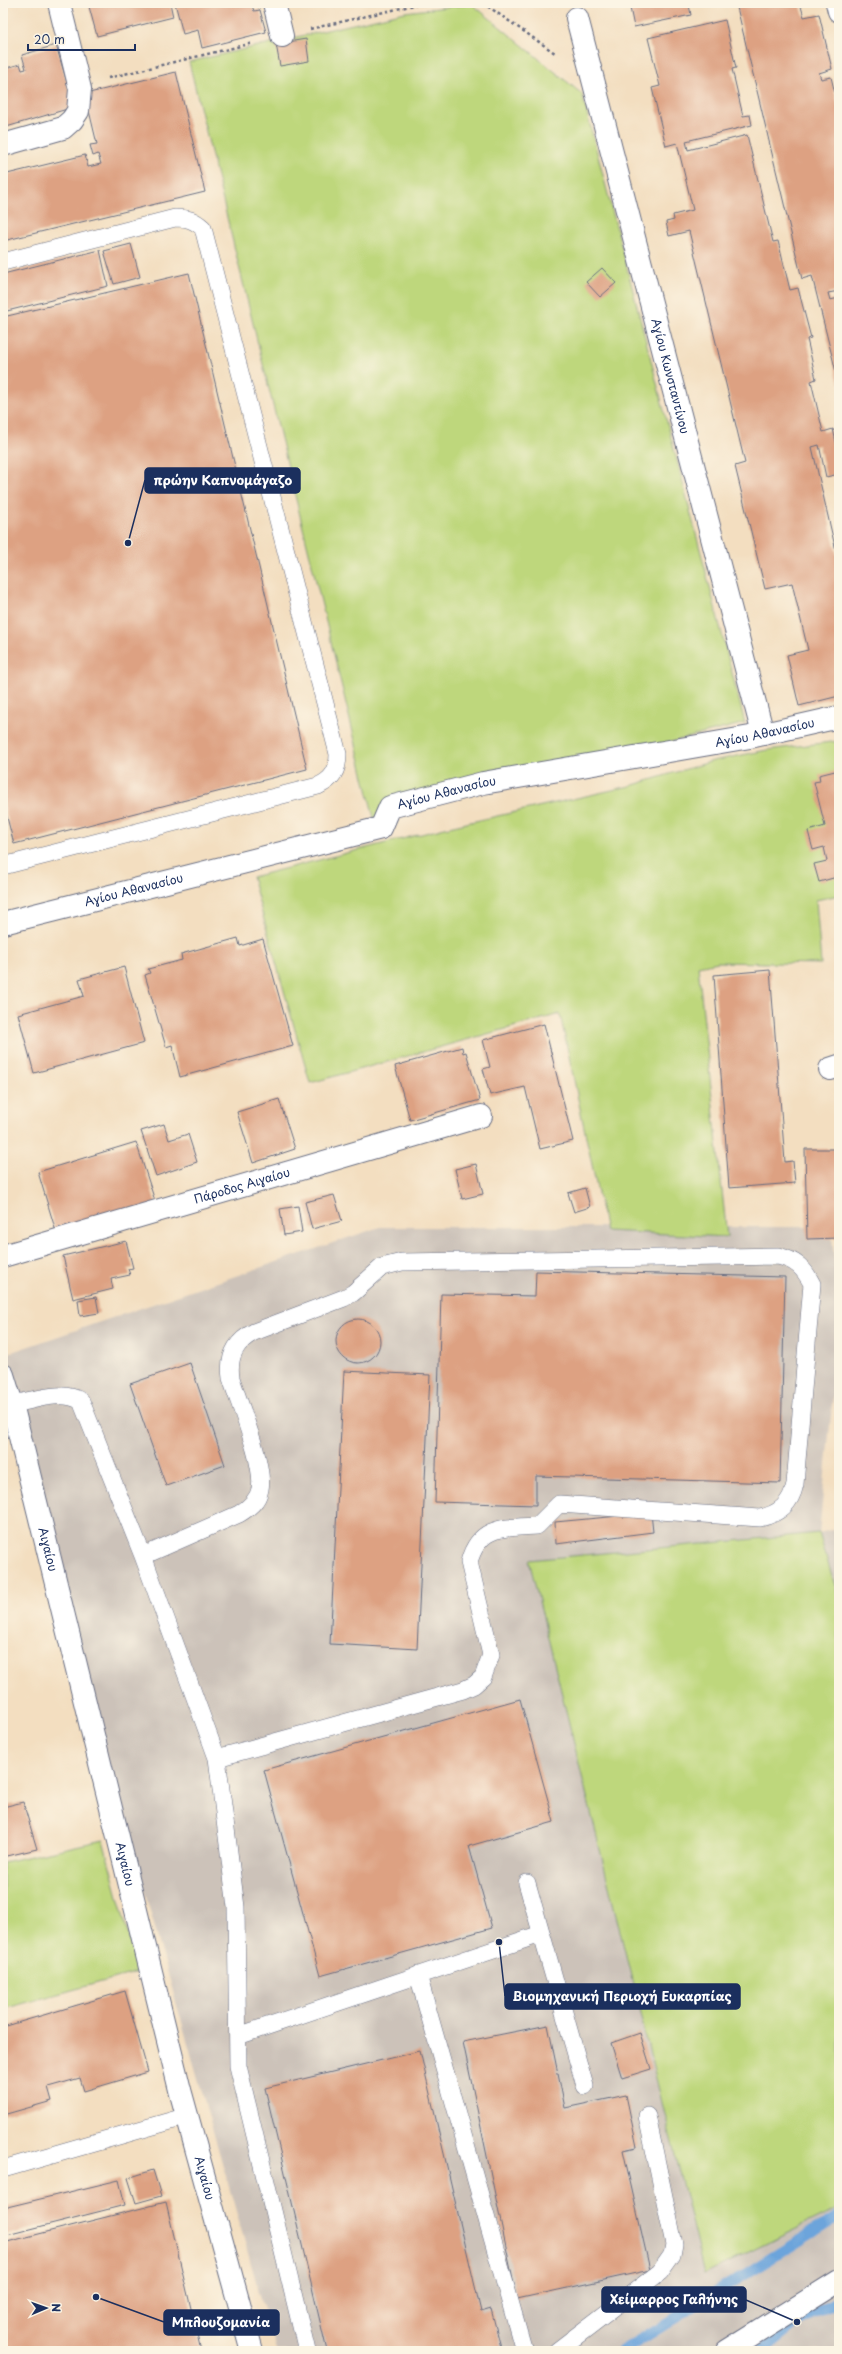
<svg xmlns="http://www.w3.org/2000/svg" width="842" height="2354" font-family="'Playpen Sans',sans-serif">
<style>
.industrial{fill:#ccc2b9}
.green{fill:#bed77c;stroke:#6c836d}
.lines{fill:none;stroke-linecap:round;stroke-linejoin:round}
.stream{stroke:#6ca4db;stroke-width:11}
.building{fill:#dda182}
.lane-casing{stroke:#676c80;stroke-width:18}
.street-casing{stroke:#676c80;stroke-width:24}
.secondary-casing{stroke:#676c80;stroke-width:24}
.path{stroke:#676c80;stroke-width:2.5;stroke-dasharray:3 3;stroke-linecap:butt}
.lane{stroke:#fff;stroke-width:17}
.street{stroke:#fff;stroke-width:22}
.secondary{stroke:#fff;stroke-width:22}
.labels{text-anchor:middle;stroke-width:4;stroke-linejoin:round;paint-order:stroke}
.street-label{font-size:12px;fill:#1b2f5e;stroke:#fcf5e5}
.leader{fill:none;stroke:#1b2f5e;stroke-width:1.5}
.callout-dot{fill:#1b2f5e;stroke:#fcf5e5;stroke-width:1.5}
.callout{fill:#1b2f5e;stroke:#1b2f5e;stroke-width:1.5}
.callout-label{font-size:13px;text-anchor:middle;font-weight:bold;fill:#fff}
</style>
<rect width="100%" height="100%" fill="#fcf5e5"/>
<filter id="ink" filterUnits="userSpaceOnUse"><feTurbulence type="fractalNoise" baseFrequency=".025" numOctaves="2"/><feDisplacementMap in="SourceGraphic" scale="8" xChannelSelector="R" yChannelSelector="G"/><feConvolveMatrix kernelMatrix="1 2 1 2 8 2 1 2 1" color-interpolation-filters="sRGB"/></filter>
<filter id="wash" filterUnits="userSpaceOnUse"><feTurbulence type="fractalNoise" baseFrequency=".012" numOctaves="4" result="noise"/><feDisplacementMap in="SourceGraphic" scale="16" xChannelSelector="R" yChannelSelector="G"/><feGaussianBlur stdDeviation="0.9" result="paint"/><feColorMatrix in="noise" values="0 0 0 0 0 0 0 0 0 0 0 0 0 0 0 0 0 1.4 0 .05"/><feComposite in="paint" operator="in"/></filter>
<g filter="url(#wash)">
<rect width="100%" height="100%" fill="#f3dec0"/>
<path class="industrial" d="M380,1227H831L839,1307V1336L819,1533L839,1528V2351H276L3,1397V1355Z"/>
<path class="green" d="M472,4L582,94L745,723L374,818L189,62L405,12Z
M839,741V895L816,900L821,964L718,962L698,966L727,1237L606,1231L560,1014L310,1083L252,877L449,827L630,786L713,761L767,750Z
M819,1533L839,1599V2208L704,2274L529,1560Z
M103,1840L138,1972L3,2009V1862Z"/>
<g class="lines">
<path class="stream" d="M622,2351L839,2216
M761,2351L797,2322L839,2301"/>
</g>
<g id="blocks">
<path class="building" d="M88,3H170L173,17L97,36Z
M175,3H251L254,11L260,10L266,32L202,48L198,30L183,34Z
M629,3H693V4L689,5L691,15L634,27Z
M736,3H800L804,17L819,14L832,69L819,73L821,79L831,77L839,110V291L828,293L830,300L839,298V384L812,276L802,279Z
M725,20L736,68L732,69L743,116L750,115L752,125L686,141L688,150L747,135L773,242L778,241L790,290L798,288L811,338L807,339L816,379L811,381L823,432L833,429L839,455V474L826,477L819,445L812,447L839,564V696L799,706L787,655L808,650L792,583L765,589L735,466L745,463L689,231L669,236L666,222L674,220L673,215L693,210L677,143L666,146L652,88L660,86L648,38Z
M306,39L309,61L280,66L276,44Z
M56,45L74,107L3,128V69L20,64L22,70L26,69L22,55Z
M176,72L205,192L3,241V175L85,155L88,167L101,164L98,154L93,156L90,145L97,144L85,94Z
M131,244L140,277L114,284L104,251Z
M100,250L108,286L3,312V274Z
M602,268L616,283L600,297L586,282Z
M189,273L307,769L14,844L3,802V317Z
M839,770V882L837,877L819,882L814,864L827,861L824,847L813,850L808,831L825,826L814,782L820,781L819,775Z
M238,938L240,946L263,939L293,1046L180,1077L172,1045L166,1047L145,975L150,973L148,969L182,960L181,954Z
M124,967L144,1043L34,1073L18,1014L84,996L79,979Z
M770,970L785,1162L793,1161L795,1183L729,1188L714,975Z
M544,1024L573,1141L540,1149L525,1087L490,1095L483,1069L490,1067L483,1040Z
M462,1047L463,1053L466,1052L480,1100L410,1120L395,1066Z
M279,1099L295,1149L253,1163L237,1112Z
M164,1124L169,1140L188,1134L197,1162L156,1176L141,1131Z
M136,1142L156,1204L57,1235L38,1172Z
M805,1149H839V1238L807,1239Z
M476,1164L483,1194L462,1199L455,1169Z
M585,1188L590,1207L574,1212L568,1193Z
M334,1195L342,1221L312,1229L305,1202Z
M298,1206L302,1232L284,1235L280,1209Z
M126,1241L133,1268L128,1269L130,1275L111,1279L113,1289L73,1299L63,1256Z
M536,1271L785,1277L780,1483L536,1476V1505L435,1502L441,1294L535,1296Z
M96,1297L99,1313L80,1316L78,1300Z
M336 1341a22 22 0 1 1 44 0a22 22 0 1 1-44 0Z
M190,1363L225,1465L166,1486L130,1384Z
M344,1371L430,1375L417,1649L330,1644Z
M651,1513L653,1532L556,1544L555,1522Z
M520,1699L554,1822L469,1846L492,1928L320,1976L264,1770Z
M23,1802L37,1849L3,1857V1807Z
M125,1991L148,2072L84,2091L80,2078L48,2087L52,2101L3,2115V2027Z
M548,2025L565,2108L626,2095L637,2147L623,2150L650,2270L517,2299L463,2042Z
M640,2033L651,2069L622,2078L611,2043Z
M420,2051L481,2312L491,2309L502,2351H327L265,2088Z
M153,2170L161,2196L136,2203L128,2178Z
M119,2180L125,2205L3,2236V2208Z
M166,2202L201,2351H3V2243Z"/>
</g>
</g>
<g filter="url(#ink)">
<use href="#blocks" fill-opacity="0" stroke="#676c80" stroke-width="1"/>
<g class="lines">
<defs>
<path id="lane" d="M3,262L175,218C188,218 194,220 203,228L338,754C338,770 333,779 318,786L3,866
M12,1404C33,1401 62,1389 81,1401L143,1556L217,1758L236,1907L238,2066L307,2351
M143,1556L239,1514C249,1508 258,1501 260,1489C265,1465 239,1404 231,1378C228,1357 235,1342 254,1332L344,1298L353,1293L382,1267L402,1262L778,1256C796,1260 804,1268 812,1284L795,1484C791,1504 779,1514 760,1518L559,1504L537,1526C504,1528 479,1525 469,1562L491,1655L483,1677L474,1685L463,1690L217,1758
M527,1883L585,2086
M418,1975L524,2351
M238,2036L541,1934
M3,2169L188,2116
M557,2351L660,2272L672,2255L674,2244L647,2116"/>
<g id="street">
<path d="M274,3L282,36"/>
<path d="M837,3L839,11"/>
<path id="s1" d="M577,18L763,734"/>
<path d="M3,145L63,128L72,120L78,111L80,89L59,3"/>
<path id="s2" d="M3,923L381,828L390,807L483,783L750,737L839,717"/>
<path d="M830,1069L839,1066"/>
<path id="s3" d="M3,1256L481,1116"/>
</g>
<g id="secondary">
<path id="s4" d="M3,1375L12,1404L180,2090L252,2351"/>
<path d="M727,2351L839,2281"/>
</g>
</defs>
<use href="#lane" class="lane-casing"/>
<use href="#street" class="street-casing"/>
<use href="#secondary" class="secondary-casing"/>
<path class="path" d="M483,3L555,53
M310,29L423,3
M108,78L253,43"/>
<use href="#lane" class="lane"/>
<use href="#street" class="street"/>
<use href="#secondary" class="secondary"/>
</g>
</g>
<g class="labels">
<g class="street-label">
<text dy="4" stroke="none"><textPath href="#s1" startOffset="370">Αγίου Κωνσταντίνου</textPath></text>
<text dy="4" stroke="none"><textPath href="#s2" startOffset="795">Αγίου Αθανασίου</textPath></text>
<text dy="4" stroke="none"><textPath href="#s2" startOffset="471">Αγίου Αθανασίου</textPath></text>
<text dy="4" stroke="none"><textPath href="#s2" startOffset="135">Αγίου Αθανασίου</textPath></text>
<text dy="4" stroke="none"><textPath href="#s3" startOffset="249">Πάροδος Αιγαίου</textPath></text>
<text dy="4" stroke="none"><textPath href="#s4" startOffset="180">Αιγαίου</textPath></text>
<text dy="4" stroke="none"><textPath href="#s4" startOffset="504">Αιγαίου</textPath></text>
<text dy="4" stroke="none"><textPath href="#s4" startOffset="828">Αιγαίου</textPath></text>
</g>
</g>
<path class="leader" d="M128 543L145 480M499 1942L505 1996M797 2322L746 2300M96 2297L164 2322"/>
<g class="callout-dot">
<circle cx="128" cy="543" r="4"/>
<circle cx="499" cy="1942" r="4"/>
<circle cx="797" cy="2322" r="4"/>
<circle cx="96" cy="2297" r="4"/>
</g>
<g class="callout">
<rect x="145" y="468" width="155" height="25" rx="4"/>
<rect x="505" y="1984" width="235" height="25" rx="4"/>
<rect x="602" y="2287" width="144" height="25" rx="4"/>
<rect x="164" y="2310" width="115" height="25" rx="4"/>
</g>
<g class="callout-label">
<text x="223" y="485">πρώην Καπνομάγαζο</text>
<text x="622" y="2001">Βιομηχανική Περιοχή Ευκαρπίας</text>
<text x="674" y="2304">Χείμαρρος Γαλήνης</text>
<text x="221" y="2327">Μπλουζομανία</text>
</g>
<rect width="842" height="2354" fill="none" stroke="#fcf5e5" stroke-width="16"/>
<g transform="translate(46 2308) rotate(88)" stroke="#fcf5e5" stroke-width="3" paint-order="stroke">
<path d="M0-3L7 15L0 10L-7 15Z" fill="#1b2f5e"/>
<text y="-6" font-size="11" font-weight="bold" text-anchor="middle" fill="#1b2f5e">N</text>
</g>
<path d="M28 44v6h107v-6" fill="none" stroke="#1b2f5e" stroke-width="2"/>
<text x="34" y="44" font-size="12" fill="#1b2f5e" stroke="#fcf5e5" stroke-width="3" paint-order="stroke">20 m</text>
</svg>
